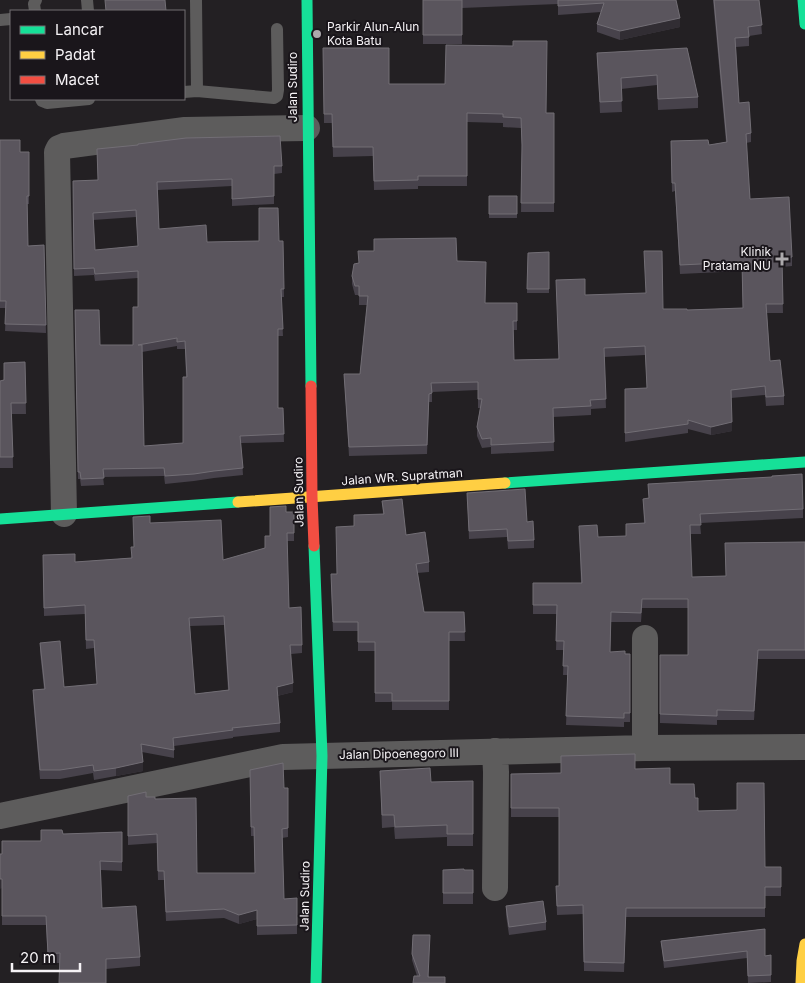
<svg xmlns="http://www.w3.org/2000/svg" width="805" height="983" font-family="Inter,sans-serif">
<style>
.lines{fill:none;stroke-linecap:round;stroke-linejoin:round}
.lane{stroke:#5d5c5c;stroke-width:12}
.street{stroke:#5d5c5c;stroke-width:26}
.fast{stroke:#16e098;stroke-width:11}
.slow{stroke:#ffcf43;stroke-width:11}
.jam{stroke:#f24e42;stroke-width:11}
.wall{fill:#47424b;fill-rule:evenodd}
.shaded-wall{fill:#312d33}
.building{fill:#5a555d;stroke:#726e75;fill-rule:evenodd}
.poi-dot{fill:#aca9ac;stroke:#1a161b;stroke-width:2}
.labels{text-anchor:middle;stroke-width:4;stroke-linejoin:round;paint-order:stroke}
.poi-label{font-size:12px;fill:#f6f3f6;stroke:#1a161b;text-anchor:start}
.street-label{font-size:12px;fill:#f6f3f6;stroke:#1a161b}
</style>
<rect width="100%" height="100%" fill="#232023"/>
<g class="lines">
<path class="lane" d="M87,0L88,11
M196,0L197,91
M35,11L34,4L36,0
M0,20L11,19
M184,92L197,91L274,98L277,96L278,90L277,29
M41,99L42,101L47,103L89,99"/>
<path class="street" d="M64,514L57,152L59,148L64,146L185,130L307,128
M645,638V748
M495,751L496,772L495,888
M0,816L283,757L645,748L805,747"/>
<path class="fast" d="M307,0L311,386
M803,0L805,24
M505,483L805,462
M0,519L238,502
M314,546L322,756L316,983"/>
<path class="slow" d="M238,502L505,483
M801,983L802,961L805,944"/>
<path class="jam" d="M311,386L312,497L314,546"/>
</g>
<path class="wall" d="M423,0H687H676L680,27L620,40L597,32V24L601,12L558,15V4L462,8V44H423Z
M713,0H759L762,34L749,36V46L736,47L739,103L751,133V142L746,143L750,199L792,257V266L782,267L783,313H767L770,361L784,396V405L766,406L765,395L731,398L732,431L711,435L688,429V433L625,442V389L647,388L645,355L604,357L606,408L591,409V415L553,417L554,451L491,454V447L482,448L477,436V427L480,408H478V390L432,392V402H429L427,454L349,456L344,374H360L367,305H359V295H355L352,284V276L457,261L485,303H517V330H513L514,360L558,359L585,295L663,309L687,310L743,308L742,271L680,274L675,191L672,192L671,141L709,145L726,142Z
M323,48L389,84L547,113H554V212H521L522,151L521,128L503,127V123L467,122V186H418V189L374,190L373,156L333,157L332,123H324Z
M687,48L698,97V108L658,110L657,85L621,89L622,112L600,113L597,53Z
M0,140L20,152H29V204H27L28,246L44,245L46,333L5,331L6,308H0Z
M97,149L282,166V173L274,174V204L232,206V186L158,190L159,229L207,242L283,241L284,297H281L283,336H278V408H283L284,442L241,443L243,475L214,478L194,481L165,484L164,476L103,477L104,485L81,486L80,479H78L75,310L100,345H133L138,307V278L95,281L94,275L74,276L73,181L98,180ZM136,217L138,246L95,250L93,220ZM177,346V349H185L186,377L183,443L144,446L142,352Z
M489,196H517V218H489Z
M549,252V293H527L528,253Z
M25,362L26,414H12L13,468H0V381L4,380V363Z
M648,484L803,509V518L700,523L701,534H690L692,577L726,576L725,543L805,542V659H758L754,720H717V725L660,723V655H688V608H642L641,622H611L610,652L630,654V722H624V727L566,725L568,675H563L564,650H556L557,614H533V583H581L579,526L598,537L626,536L644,523L643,499L649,498Z
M467,493L527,522L534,540V548L508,549L507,537L469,539Z
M382,501L406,535L429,562V572L417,573L424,612H464L465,641H449V710H392V702H375V651H358V631H333L331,583L337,574L354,526L383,514Z
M286,512H294V541H287L289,608L302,645V653L291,654L293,692L277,696L280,723V732L233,737V738L174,746V758L142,752L143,771L116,776L94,780L93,773L60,779H40L33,699V690L44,689L40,652V643L64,687L97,684L94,648L86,649L85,614L44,616L43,555L75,562L131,558L134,547L150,523L223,560L265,548L270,536ZM224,625L228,690L195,694L190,626Z
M635,769L670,784L695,798L698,811L765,867H781V896H765V917H626L624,972L584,971L583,914L557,915L556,886H559V817H511V774L561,773Z
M250,770L284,788H288V837L282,838L284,899L297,898V934L257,935V919L239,924L224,918L166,921L164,880H158L157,843L128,845V796L146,797L155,799L197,873H255L254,836H251Z
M380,771L431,782L473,781V846H447V837L395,839L394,827L382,828Z
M122,832V871L101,870L102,908L140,957V966L106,969L60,963H48L46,925H2V888L41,841L63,834Z
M443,870H473V904H443Z
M506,906L546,922V930L509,935L506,915Z
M765,929V956L771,955V982L748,983L747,958L664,968L661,941Z
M413,935L429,977L417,976L412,960Z"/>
<path class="shaded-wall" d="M680,18V27L620,40V31Z
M732,422V431L711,435V427Z
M758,650V659L754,720V711Z
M293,683V692L277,696V687Z
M143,762V771L116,776V768Z
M0,879H2V888L0,889Z
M257,910V919L239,924V915Z"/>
<path class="building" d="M105,0H165L166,11H106Z
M423,0H462V35H423Z
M558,0H676L680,18L620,31L597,24L604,3L558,6Z
M714,0H759L762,25L748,27L749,37L735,38L739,103L749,102L751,133L746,134L750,199L789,197L792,257L782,258L783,304H766L770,361L780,360L784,396L766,397L765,386L731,390L732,422L711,427L688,420V424L625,433V389L647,388L645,346L604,348L606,399L590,400L591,406L553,408L554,442L491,445V438L482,439L477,427L482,399H478V382L431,383L432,393L429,394L427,445L349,447L344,374H360L368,296H359V286H355L352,276L354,264L359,263L358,251H374V239L456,238L457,261L486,262L485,303H517V321H513L514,360L559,359L556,280L585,279V295L646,293L644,251H662L663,309H687V310L743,308L742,262L680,265L675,183H672L671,141L708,140L709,145L727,142Z
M513,41H547L546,113H554V203H521L522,145L521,118L503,117V114L467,113V176H418V180L374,181L373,147H333L332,114H324L323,48H389V84H445L446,45L513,46Z
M687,48L698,97L658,99L657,75L621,78L622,101L600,102L597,53Z
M280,136L282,166H274V196L232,199V179L157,182L159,229L206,225L207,242L259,241V208H278L279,241H283L284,289H281L283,329H278V408H283L284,434L240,436L243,468L214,471L194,474L165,476L164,468L103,469L104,478L81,479L80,472H78L75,310H99L100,345H133V307H138V271L95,274L94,268L74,269L73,181L98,180L97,149L138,145V144L186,138ZM136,210L138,246L95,250L93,213ZM177,338V342L185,341L187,377H183V443L144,446L142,345H138Z
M0,140H20V152H29V196H27L28,246L44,245L46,325L5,324L6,301H0Z
M489,196H517V214H489Z
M549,252V289H527L528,253Z
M25,362L26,403H11L13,457H0V381L4,380V363Z
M802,474L803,509L700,514L701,525H690L692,577L726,576L725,543L805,542V650H758L754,711L717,710V716L660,714V655H688V599H642L641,613L611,612L610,652L625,651V654H630V713H624V718L566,716L568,666H563L564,641H556L557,605H533V583H582L579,526L597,525L598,537L626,536V524L645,523L643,499L649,498L648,484L772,477V476Z
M525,489L527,522L533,521L534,540L508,541L507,529L469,531L467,493Z
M402,499L406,535L425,532L429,562L416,564L424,612H464L465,632H449V701H392V693H375V642H358V622H333L331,574H337L336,527L354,526V515L384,514L382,501Z
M286,506V512H294V533H287L289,608L301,607L302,645H290L293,683L277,687L280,723L232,728L233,730L173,738L174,750L141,744L143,762L116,768L94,771L93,765L60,770H40L33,690L45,689L40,643L60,641L64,687L97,684L94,640H86L85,605L44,608L43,555L75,554V562L132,558L131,547H134L133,517L150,516V523L221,520L223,560L265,548V536H270V507ZM224,616L229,690L195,694L189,618Z
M635,754V769L670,768V784H694L695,798H698V811L737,810V783H764L765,867H781V887H765V908H626L624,963L584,962L583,905L557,906L556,886H559V808H511V774L561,773V756Z
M283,763L284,788H288V828L282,829L284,899L297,898V925L257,926V910L239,915L224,909L166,912L164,871H158L157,834L128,836V796L146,792V797H155V799L196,798L197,873H255L254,827H251L250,770Z
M430,768L431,782L473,781V834H447V825L395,827L394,815H382L380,771Z
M41,830H62L63,834L122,832V862L100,861L102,908L136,906L140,957L106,959V983H59L60,953L48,954L46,916H2V879H0V854H2V841H41Z
M464,869V870H473V893H443V870Z
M543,901L546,922L509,927L506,906Z
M765,929V956L771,955V975L748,976L747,951L664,961L661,941Z
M413,935H430L428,977H445V983H413L414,976H420L412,954Z"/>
<g class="poi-dot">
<circle cx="317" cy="34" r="5"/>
<path d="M779.5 251.5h5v5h5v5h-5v5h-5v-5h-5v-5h5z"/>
</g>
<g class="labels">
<g class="poi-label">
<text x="327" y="31">Parkir Alun-Alun<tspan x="327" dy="14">Kota Batu</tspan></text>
<text x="771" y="256" text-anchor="end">Klinik<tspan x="771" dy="14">Pratama NU</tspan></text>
</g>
<g class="street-label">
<text transform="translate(293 87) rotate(-90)" y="4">Jalan Sudiro</text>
<text transform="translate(402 477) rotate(-4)" y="4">Jalan WR. Supratman</text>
<text transform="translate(299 492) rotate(-91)" y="4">Jalan Sudiro</text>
<text transform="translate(399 754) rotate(-1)" y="4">Jalan Dipoenegoro III</text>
<text transform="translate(305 896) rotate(-89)" y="4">Jalan Sudiro</text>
</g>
</g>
<rect x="10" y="10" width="175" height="90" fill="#1a161b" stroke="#726e73"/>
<rect x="20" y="26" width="25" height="8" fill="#16e098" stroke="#726e73"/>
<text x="55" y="35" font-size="15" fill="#f6f3f6">Lancar</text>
<rect x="20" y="51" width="25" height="8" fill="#ffcf43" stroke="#726e73"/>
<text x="55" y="60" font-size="15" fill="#f6f3f6">Padat</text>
<rect x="20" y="76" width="25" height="8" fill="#f24e42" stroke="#726e73"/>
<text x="55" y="85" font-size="15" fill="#f6f3f6">Macet</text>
<path d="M12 963v8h68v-8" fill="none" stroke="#f6f3f6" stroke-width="2.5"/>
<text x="20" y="963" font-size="15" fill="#f6f3f6" stroke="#1a161b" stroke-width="4" paint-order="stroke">20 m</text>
</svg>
